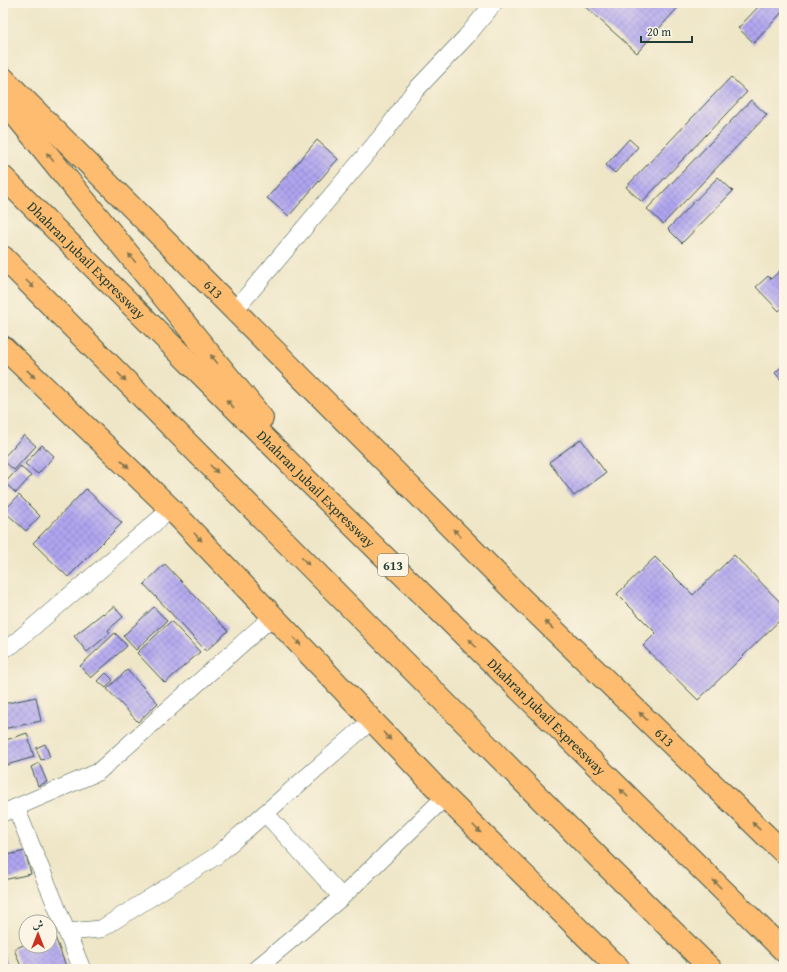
<svg xmlns="http://www.w3.org/2000/svg" width="787" height="972" font-family="'Gentium Book Plus',Amiri,serif">
<style>
.building{fill:url(#building-cross-hatch)}
.lines{fill:none;stroke-linecap:round;stroke-linejoin:round}
.street-casing{stroke:#3e564a;stroke-width:18}
.primary-casing{stroke:#3e564a;stroke-width:24}
.highway-casing{stroke:#3e564a;stroke-width:24}
.street{stroke:#fff;stroke-width:17}
.primary{stroke:#fdbc70;stroke-width:22}
.highway{stroke:#fdbc70;stroke-width:22}
.oneway{fill:#83764f}
.labels{text-anchor:middle;stroke-width:3;stroke-linejoin:round;paint-order:stroke}
.shield{fill:#fcf5e5;stroke:#617469;stroke-width:1}
.shield-label{font-size:13px;font-weight:bold;fill:#1f3d34}
.street-label{font-size:14px;fill:#1f3d34;stroke:#fcf5e5}
</style>
<defs>
<pattern id="building-cross-hatch" width="8" height="8" patternUnits="userSpaceOnUse"><rect width="8" height="8" fill="#b0a5f1"/><path d="M0 0l8 8M0 8l8-8" fill="none" stroke="#8f88c4"/></pattern>
</defs>
<rect width="100%" height="100%" fill="#fcf5e5"/>
<filter id="ink" filterUnits="userSpaceOnUse"><feTurbulence type="fractalNoise" baseFrequency=".025" numOctaves="2"/><feDisplacementMap in="SourceGraphic" scale="8" xChannelSelector="R" yChannelSelector="G"/><feConvolveMatrix kernelMatrix="1 2 1 2 8 2 1 2 1" color-interpolation-filters="sRGB"/></filter>
<filter id="wash" filterUnits="userSpaceOnUse"><feTurbulence type="fractalNoise" baseFrequency=".012" numOctaves="4" result="noise"/><feDisplacementMap in="SourceGraphic" scale="16" xChannelSelector="R" yChannelSelector="G"/><feGaussianBlur stdDeviation="0.9" result="paint"/><feColorMatrix in="noise" values="0 0 0 0 0 0 0 0 0 0 0 0 0 0 0 0 0 1.4 0 .05"/><feComposite in="paint" operator="in"/></filter>
<g filter="url(#wash)">
<rect width="100%" height="100%" fill="#efe6c7"/>
<g id="blocks">
<path class="building" d="M581,3H682L637,53Z
M762,3H784V10L754,43L738,28Z
M731,77L747,92L642,202L626,187Z
M751,100L767,115L663,224L647,209Z
M629,139L638,147L615,173L606,165Z
M317,140L338,159L289,216L267,198Z
M718,177L733,191L682,243L668,229Z
M784,267V306L779,311L756,287L768,276L771,279Z
M784,364V383L775,373Z
M24,435L36,446L14,470L3,460V458Z
M581,439L606,473L574,496L549,462Z
M42,445L54,456L38,474L25,464Z
M20,466L31,476L16,493L5,483Z
M86,489L122,523L68,577L33,543Z
M19,495L40,516L26,531L4,511Z
M734,555L784,606V616L698,700L643,646L656,633L617,594L655,557L693,595Z
M165,564L228,631L206,651L144,584Z
M114,606L123,617L108,630L110,633L87,652L74,636L103,613L104,614Z
M154,607L167,621L136,650L123,636Z
M171,621L200,652L165,683L137,653Z
M115,633L127,646L91,678L80,666Z
M127,670L158,703L138,722L107,689Z
M106,673L113,680L106,688L98,681Z
M36,697L41,721L3,729V704Z
M27,733L34,757L3,766V741Z
M45,744L50,757L41,760L36,748Z
M39,763L47,782L38,786L31,767Z
M25,851L31,874L3,880V856Z
M54,934L67,969H22L14,949L26,944V946H50V935Z
M3,952L10,969H3Z"/>
</g>
</g>
<g filter="url(#ink)">
<use href="#blocks" fill-opacity="0" stroke="#3e564a" stroke-width="1"/>
<g class="lines">
<defs>
<path id="street" d="M235,310L385,132L412,94L466,37L494,3
M3,649L12,645L171,509
M16,808L82,969
M3,813L98,772L273,616
M265,813L342,897
M67,932L101,929L216,856L372,720
M256,969L342,897L445,797"/>
<g id="primary">
<path id="s1" d="M3,78L523,600L784,853"/>
<path d="M3,347L171,509L445,797L619,969"/>
</g>
<g id="highway">
<path d="M3,100L262,418"/>
<path id="s2" d="M3,177L336,509L740,907L784,951"/>
<path d="M3,257L608,867L711,969"/>
</g>
</defs>
<use href="#street" class="street-casing"/>
<use href="#primary" class="primary-casing"/>
<use href="#highway" class="highway-casing"/>
<use href="#street" class="street"/>
<use href="#primary" class="primary"/>
<use href="#highway" class="highway"/>
</g>
<defs><path id="oneway-solid" d="M-6-.8H1V-3.2L6.5 0L1 3.2V.8H-6Z"/></defs>
<g class="oneway">
<use href="#oneway-solid" transform="translate(50 157) rotate(-129)"/>
<use href="#oneway-solid" transform="translate(132 258) rotate(-129)"/>
<use href="#oneway-solid" transform="translate(30 284) rotate(45)"/>
<use href="#oneway-solid" transform="translate(214 359) rotate(-129)"/>
<use href="#oneway-solid" transform="translate(31 374) rotate(44)"/>
<use href="#oneway-solid" transform="translate(122 377) rotate(45)"/>
<use href="#oneway-solid" transform="translate(230 404) rotate(-135)"/>
<use href="#oneway-solid" transform="translate(125 464) rotate(44)"/>
<use href="#oneway-solid" transform="translate(214 469) rotate(45)"/>
<use href="#oneway-solid" transform="translate(457 533) rotate(-135)"/>
<use href="#oneway-solid" transform="translate(198 537) rotate(46)"/>
<use href="#oneway-solid" transform="translate(305 561) rotate(45)"/>
<use href="#oneway-solid" transform="translate(549 625) rotate(-136)"/>
<use href="#oneway-solid" transform="translate(297 641) rotate(46)"/>
<use href="#oneway-solid" transform="translate(472 643) rotate(-135)"/>
<use href="#oneway-solid" transform="translate(643 716) rotate(-136)"/>
<use href="#oneway-solid" transform="translate(387 736) rotate(46)"/>
<use href="#oneway-solid" transform="translate(624 793) rotate(-135)"/>
<use href="#oneway-solid" transform="translate(756 826) rotate(-136)"/>
<use href="#oneway-solid" transform="translate(477 829) rotate(45)"/>
<use href="#oneway-solid" transform="translate(717 884) rotate(-135)"/>
</g>
</g>
<g class="labels">
<rect class="shield" x="378" y="554" width="30" height="22" rx="3"/>
<g class="shield-label">
<text x="393" y="570">613</text>
</g>
<g class="street-label">
<text dy="5" stroke="none"><textPath href="#s2" startOffset="118">Dhahran Jubail Expressway</textPath></text>
<text dy="5" stroke="none"><textPath href="#s1" startOffset="298">613</textPath></text>
<text dy="5" stroke="none"><textPath href="#s2" startOffset="442">Dhahran Jubail Expressway</textPath></text>
<text dy="5" stroke="none"><textPath href="#s2" startOffset="766">Dhahran Jubail Expressway</textPath></text>
<text dy="5" stroke="none"><textPath href="#s1" startOffset="934">613</textPath></text>
</g>
</g>
<rect width="787" height="972" fill="none" stroke="#fcf5e5" stroke-width="16"/>
<g transform="translate(38 934)"><circle r="19" fill="#fcf5e5" stroke="#a4ab9e"/>
<path d="M0-3L7 15L0 10L-7 15Z" fill="#c8321e"/>
<text y="-6" font-size="11" font-weight="bold" text-anchor="middle" fill="#1f3d34">ش</text>
</g>
<path d="M641 36v6h51v-6" fill="none" stroke="#1f3d34" stroke-width="2"/>
<text x="647" y="36" font-size="12" fill="#1f3d34" stroke="#fcf5e5" stroke-width="3" paint-order="stroke">20 m</text>
</svg>
